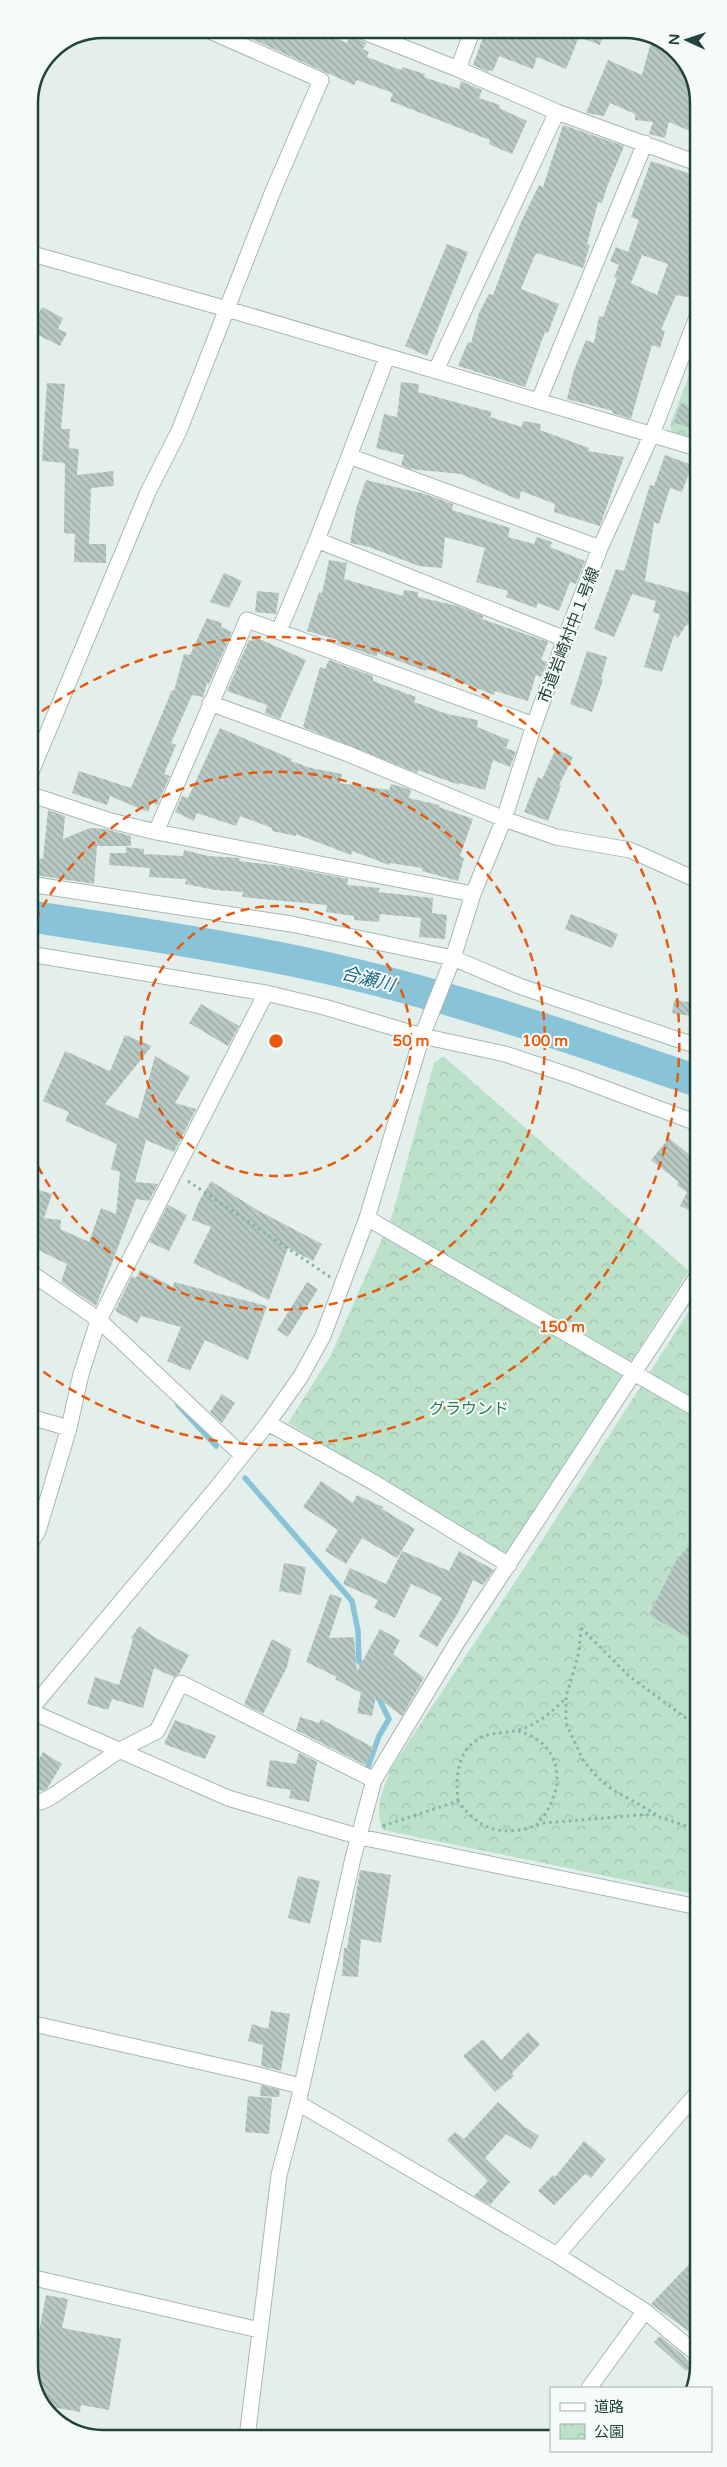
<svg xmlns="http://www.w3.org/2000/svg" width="727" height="2467" font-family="'Varela Round','Noto Sans JP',sans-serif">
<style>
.park{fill:url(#park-crowns)}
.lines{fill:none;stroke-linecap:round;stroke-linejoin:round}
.stream{stroke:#89c3d7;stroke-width:5.5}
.river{stroke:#89c3d7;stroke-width:32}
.building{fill:url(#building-back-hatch);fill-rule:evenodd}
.minor-casing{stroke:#a6b8b3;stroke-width:17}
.path{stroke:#82b5aa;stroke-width:3;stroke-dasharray:2.5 4;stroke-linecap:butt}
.minor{stroke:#fff;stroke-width:15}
.ring{fill:none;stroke:#e8590c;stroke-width:2.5;stroke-dasharray:9 6}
.labels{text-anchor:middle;stroke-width:4;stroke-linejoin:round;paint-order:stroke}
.street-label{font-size:16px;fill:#22423d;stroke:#f5fbf8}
.park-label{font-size:16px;fill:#287c51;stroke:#f5fbf8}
.water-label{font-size:18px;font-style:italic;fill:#166683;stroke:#f5fbf8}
.rim{fill:none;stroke:#22423d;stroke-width:2.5}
.centre{fill:#e8590c;stroke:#f5fbf8;stroke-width:2.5}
.ring-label{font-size:15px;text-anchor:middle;font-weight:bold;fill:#e8590c;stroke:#f5fbf8;stroke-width:4;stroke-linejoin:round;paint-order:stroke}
</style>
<defs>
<pattern id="park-crowns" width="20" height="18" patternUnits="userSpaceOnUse" patternTransform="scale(1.25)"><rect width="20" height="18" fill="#bce1ca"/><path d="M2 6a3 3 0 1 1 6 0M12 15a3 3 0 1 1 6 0" fill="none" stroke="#a1c2ae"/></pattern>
<pattern id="building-back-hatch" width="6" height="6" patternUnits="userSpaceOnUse" patternTransform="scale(1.25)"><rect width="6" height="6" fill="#b9cac4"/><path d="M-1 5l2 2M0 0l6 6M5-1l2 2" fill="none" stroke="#96a6a0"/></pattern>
</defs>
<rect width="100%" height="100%" fill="#e4efeb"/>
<path class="park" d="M697,355V439L672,432L670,425Z
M443,1056L689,1271L506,1555L288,1423L331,1355L392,1216L434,1063Z
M698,1297V1895L383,1830C373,1809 384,1789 391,1768L521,1573Z"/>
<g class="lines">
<path class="stream" d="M178,1405L216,1446
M245,1478L352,1601L358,1631L359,1661L365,1669
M366,1772L379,1736L389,1719L376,1693"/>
<path class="river" d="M29,916C140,934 252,949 361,976C475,1004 586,1043 697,1081"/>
</g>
<path class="building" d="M259,29H314L347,43L350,35L366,43L363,49L369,52L367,57L401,70L402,67L425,74L424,77L459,89L461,81L482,90L479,98L500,105L499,108L527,121L512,154L489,144L490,140L390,101L393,93L357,80L354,85L254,40Z
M486,29H606L600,45L579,37L566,69L537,57L533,69L499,56L493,71L489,70L488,72L473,65Z
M652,38L673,47L697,88V134L669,122L665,138L649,134L653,122L635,120V114L610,103L604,116L586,113L608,60L642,75Z
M563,125L624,146L607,187L602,203L598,202L587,244L590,245L583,268L537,253L534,257L521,289L559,304L548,333L545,332L525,387L458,366L468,342L471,343L479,313L489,294L493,295L521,222L539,185L543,187Z
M651,161L697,176V255L689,278L697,279L693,298L676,295L661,330L665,331L660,348L652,345L631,419L612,413L613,411L567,399L574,370L586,340L594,343L599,316L603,317L617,278L614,277L619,265L610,261L616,247L628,252L639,220L631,217ZM642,255L668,264L657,295L631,283Z
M447,244L468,252L427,356L405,346Z
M42,307L63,318L58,329L67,333L60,346L30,331Z
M401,382L419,384L418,392L492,412L490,417L522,427L523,421L541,424L540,430L589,448L588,451L624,457L600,526L554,512L555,504L521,491L519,500L461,474L410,469L401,465L404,455L376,448L384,414L397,417Z
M47,383L65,384L61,429H70L69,448L79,449L77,475L113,471L114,486L91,488L89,544H106V563L74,562L75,534L64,533L65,463L42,461Z
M681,403L697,409V431L674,422Z
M665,455L692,465L682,492L670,488L659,524L654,522L645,581L697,595V626L686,625L678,638L674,635L662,672L644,667L660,614L653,612L656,601L632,594L614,637L594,629L616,569L624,571L650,485L654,486Z
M366,480L425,494L453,504L452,510L510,528L508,537L534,544L537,537L552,542L550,547L585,561L576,584L570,582L559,611L538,603L536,608L506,597L508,591L476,582L485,548L445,537L442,568L419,566L369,547L350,543L356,509Z
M329,560L347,563L344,579L403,596L404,590L418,592V597L458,606L483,616L482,619L548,642L541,660L547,662L541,677L536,675L528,701L495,691L494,695L427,669L426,671L377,653V657L337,643L338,640L307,631L319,592L322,593Z
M224,573L242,581L229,608L210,602Z
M257,591L279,593L276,614L255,612Z
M207,618L222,623L221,627L232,632L209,684L207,683L203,697L192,695L171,743L176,745L164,774L170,776L157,805L152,802L148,812L110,796L107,805L72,793L79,771L131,788L172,690L174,691L184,654L190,655Z
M253,636L306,660L280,719L265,713L267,705L227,691L249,640L253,641Z
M587,651L607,657L601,679L603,680L592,712L570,704Z
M329,660L373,676V681L416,697L414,702L447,714L478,720L477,727L509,740L506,748L516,752L510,767L493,760L485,790L459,783V785L418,770L417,773L303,727L320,667L325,669Z
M220,728L292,759L291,761L311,768L342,774L340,783L389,790L391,784L402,787L411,790L409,798L439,805V807L473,819L460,856L464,858L458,881L422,871V868L390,863L389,865L352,851L351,855L296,834V836L272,831V828L240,816L236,826L197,813L194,821L175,812L182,796L188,798Z
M556,749L573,757L559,785L561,786L548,821L524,812L538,777L542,779Z
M48,810L65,816L63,839L90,828L105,829L131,836V846H97L94,884L35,875L37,858L43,859Z
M126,847L144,849V854L183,856L184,850L208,856L240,858L239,861L281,866L348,879L347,885L380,888L378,892L433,898L432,913L447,915L445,939L419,937L421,918L380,914L379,922L354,920V916L326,912L327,905L242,897L243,892L215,890L185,884L186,879L149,877L150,868L109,865L110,853H126Z
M571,914L618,934L612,948L565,929Z
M674,1000L697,1003V1017L672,1013Z
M201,1004L239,1026L228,1046L189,1023Z
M125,1035L152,1046L105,1104L138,1119L155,1056L190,1077L175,1103L196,1109L174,1152L146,1140L135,1182L158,1184L149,1201L136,1199L96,1306L61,1282L67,1264L34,1248L32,1253H30L29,1187L52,1194L44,1218L61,1220L60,1229L89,1242L101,1208L116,1214L120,1172L111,1169L117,1144L65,1121L69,1112L43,1101L65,1051L110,1071Z
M669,1138L697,1161L698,1214L680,1206L687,1192L677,1185L679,1182L651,1160Z
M211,1181L259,1211L322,1244L313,1261L288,1248L269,1300L193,1263L211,1227L192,1220L198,1203Z
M168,1205L187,1215L169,1251L149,1242Z
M140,1270L173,1287L174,1282L267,1306L248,1360L205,1340L190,1371L167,1361L181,1327L141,1316L137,1323L115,1311L132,1276L136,1278Z
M307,1282L318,1289L288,1337L277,1330Z
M222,1394L235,1403L222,1423L210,1412Z
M321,1481L353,1503L357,1495L383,1507L382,1509L415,1529L397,1558L362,1538L346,1564L325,1551L338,1530L303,1507Z
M698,1536V1643L649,1615L676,1561Z
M402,1551L449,1571L459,1551L494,1570L483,1585L473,1580L458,1613L437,1647L419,1636L442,1598L411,1584L395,1618L374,1608L378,1600L343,1584L350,1568L386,1584Z
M284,1563L306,1567L301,1595L279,1591Z
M330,1594L342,1598L329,1638L354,1637L357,1671L380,1629L400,1640L393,1654L424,1678L402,1716L376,1697L372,1716L357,1713L361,1693L335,1679L337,1677L306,1662Z
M139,1626L154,1637L189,1655L179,1674L174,1677L154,1668L143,1708L112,1699L108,1710L87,1704L95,1677L119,1685L133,1639L131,1638Z
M272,1639L291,1649L287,1667L263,1714L244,1704Z
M300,1717L319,1723L321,1719L374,1748L365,1765L296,1730Z
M175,1720L216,1736L205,1759L164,1744Z
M43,1752L62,1764L47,1789L42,1791L30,1784V1756L38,1761Z
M299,1753L317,1762L309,1802L289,1798L291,1790L266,1786L270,1760L296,1764Z
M360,1870L391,1875L381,1943L361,1939L358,1977L342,1976L344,1948H347Z
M298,1876L320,1881L310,1924L288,1918Z
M271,2011L290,2014L281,2071L261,2066L263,2045L248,2041L252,2024L268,2029Z
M528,2032L540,2044L512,2073L514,2076L495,2092L463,2056L483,2039L501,2060Z
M261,2085L280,2090L279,2097L260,2096Z
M248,2096L272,2098L269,2134L245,2132Z
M498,2102L525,2127L539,2136L531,2149L506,2134L485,2158L510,2182L490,2205L474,2196L488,2181L447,2140L455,2132L464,2139Z
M584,2141L606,2159L591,2178L585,2174L554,2205L538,2191L553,2175L555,2177Z
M698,2255V2338L651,2304Z
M46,2295L68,2299L62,2328L121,2339L109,2410L81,2405L80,2412L46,2406L30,2379Z
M660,2336L683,2355L692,2366L686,2371L654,2342Z"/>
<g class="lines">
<defs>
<path id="minor" d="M357,29L458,69L557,112L697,163
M458,69L473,29
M29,253L227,309L697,448
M436,370L557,112
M539,400L645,143
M349,456L600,548
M317,540L565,639
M279,631L317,540L387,357
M210,703L346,753L504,819L556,837L630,850L697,880
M29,777L148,492L179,431L273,191L321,80L205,29
M29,794L111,821L156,832L473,894
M156,832L247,620L534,725
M29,884L291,924L453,958L519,986L697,1046
M29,954L266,993L324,1007L422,1036L505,1054L574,1077L697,1123
M367,1218L698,1410
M30,1272L99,1320L242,1455
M30,1417L69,1428
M268,1423L373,1482L509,1565
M30,1544L38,1531L69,1428L81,1374L97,1324L266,993
M30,1710L218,1486L268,1423L301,1376L323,1336L367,1218L422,1036L453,958L473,894L504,819L534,725L565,639L600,548L652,434L697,317
M30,1711L228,1798L360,1837L698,1907
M30,1799L41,1802L51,1797L120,1750L157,1731L181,1683L374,1780
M30,2023L250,2073L300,2086
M298,2103L557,2255L645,2311L698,2355
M557,2255L698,2092
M30,2277L259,2330
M589,2388L645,2311
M247,2438L279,2175L298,2103L353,1858L374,1780L456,1644L698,1275"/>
</defs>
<use href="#minor" class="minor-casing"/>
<path class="path" d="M188,1181L330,1277
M581,1628L579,1652L566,1697V1723L583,1760L598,1778L613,1790L656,1814
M581,1628L629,1676L698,1727
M518,1731C566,1744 567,1793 536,1825
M458,1801C455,1774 458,1744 488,1735C498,1732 509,1733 519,1730C538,1724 552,1712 566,1698
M383,1826L458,1801C483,1834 505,1837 544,1823L651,1814L698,1830"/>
<use href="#minor" class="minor"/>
</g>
<g class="ring">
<circle cx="276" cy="1041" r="135"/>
<path d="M29 934A269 269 0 1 1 30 1150"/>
<path d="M30 720A404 404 0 1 1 30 1362"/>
</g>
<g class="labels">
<g class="street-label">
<text transform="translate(568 635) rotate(-69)" y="6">市道岩崎村中１号線</text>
</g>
<g class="park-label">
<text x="469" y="1414">グラウンド</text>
</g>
<g class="water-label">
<text transform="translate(368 979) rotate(14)" y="6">合瀬川</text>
</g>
</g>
<path d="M0 0H727V2467H0ZM103 38H625A65 65 0 0 1 690 103V2365A65 65 0 0 1 625 2430H103A65 65 0 0 1 38 2365V103A65 65 0 0 1 103 38Z" fill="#f5fbf8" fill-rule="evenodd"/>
<path class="rim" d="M103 38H625A65 65 0 0 1 690 103V2365A65 65 0 0 1 625 2430H103A65 65 0 0 1 38 2365V103A65 65 0 0 1 103 38Z"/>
<circle cx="276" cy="1041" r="8" class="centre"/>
<g class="ring-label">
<text x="411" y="1046">50 m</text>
<text x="545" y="1046">100 m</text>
<text x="562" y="1332">150 m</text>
</g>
<rect x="550" y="2387" width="162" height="65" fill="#f5fbf8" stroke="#a1b1ad"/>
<rect x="560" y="2403" width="25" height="8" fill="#ffffff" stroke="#a1b1ad"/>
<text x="594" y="2412" font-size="15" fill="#22423d">道路</text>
<rect x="560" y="2424" width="25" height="15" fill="url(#park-crowns)" stroke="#a1b1ad"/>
<text x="594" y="2437" font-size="15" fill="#22423d">公園</text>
<g transform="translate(687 40) rotate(273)" stroke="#f5fbf8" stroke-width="4" paint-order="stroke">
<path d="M0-4L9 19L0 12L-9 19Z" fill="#22423d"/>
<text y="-8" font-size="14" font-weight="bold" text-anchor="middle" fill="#22423d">N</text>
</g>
</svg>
